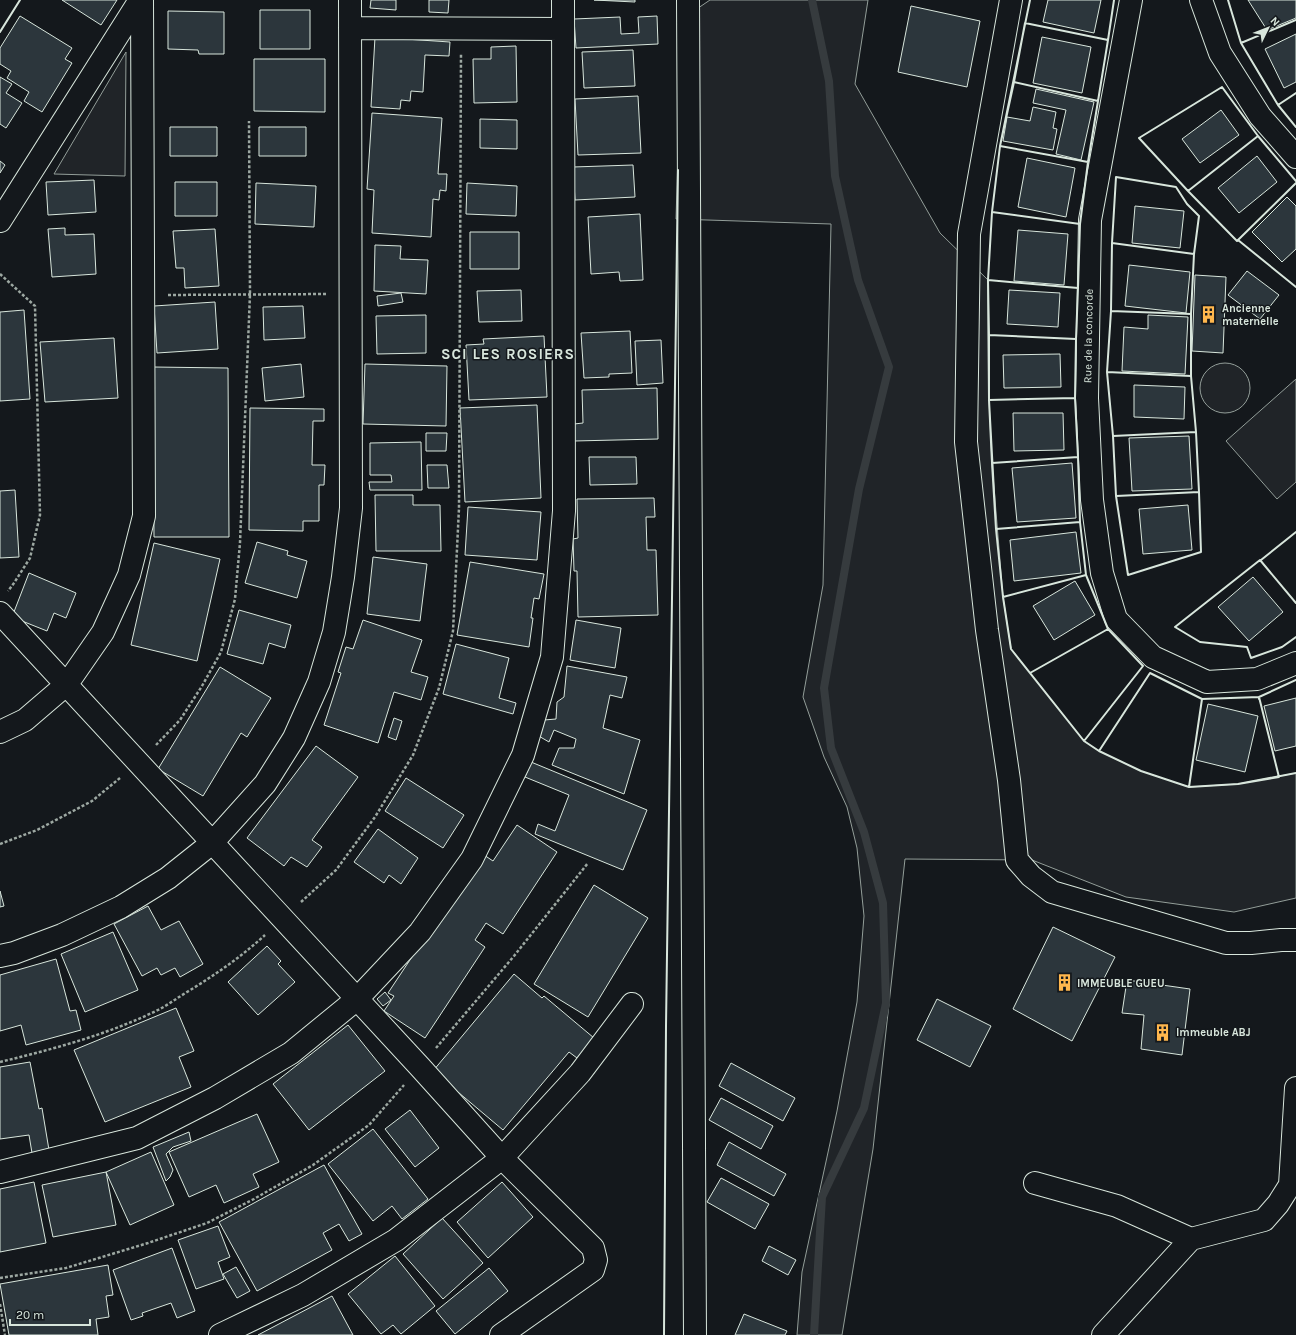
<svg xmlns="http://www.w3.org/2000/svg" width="1296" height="1335" font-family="Karla,sans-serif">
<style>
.green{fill:#202428;stroke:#939e99}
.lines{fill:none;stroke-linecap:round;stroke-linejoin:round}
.stream{stroke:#363b3e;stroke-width:8}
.building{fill:#2c363c;stroke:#d8e6dc}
.minor-casing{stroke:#d8e6dc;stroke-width:24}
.path{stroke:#9da8a2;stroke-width:2.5;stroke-dasharray:3 2;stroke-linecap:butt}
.minor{stroke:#14181c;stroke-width:22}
.wall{stroke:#d8e6dc;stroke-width:2}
.labels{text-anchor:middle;stroke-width:3;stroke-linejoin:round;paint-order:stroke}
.poi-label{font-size:11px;font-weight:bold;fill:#d8e6dc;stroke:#14181c;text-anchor:start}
.street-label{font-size:11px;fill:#d8e6dc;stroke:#14181c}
.district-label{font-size:15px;font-weight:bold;letter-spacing:1px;fill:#d8e6dc;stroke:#14181c}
</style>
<rect width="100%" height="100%" fill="#14181c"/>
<path class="green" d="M710,0H868L855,84L940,233L988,280L989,400L992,463L1003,597L1011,649L1084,741L1099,751L1141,771L1189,787L1238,784L1296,773V898L1234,912L1126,897L1032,860L905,859L873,1149L842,1335H797L802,1272L837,1111L857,1002L864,916L857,848L847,807L824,757L803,697L823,585L831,224L676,219L682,19Z
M126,52L125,176L54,174Z
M1200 388a25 25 0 1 1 50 0a25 25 0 1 1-50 0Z
M1296,379V482L1277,499L1226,441Z"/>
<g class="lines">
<path class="stream" d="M812,0L829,81L835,176L858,280L889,367L859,489L824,688L831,748L864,832L883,903L886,1003L864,1108L822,1197L814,1335"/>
</g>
<path class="building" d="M62,0H117L101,25Z
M371,0H396V10L370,8Z
M429,0H449L448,13L429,12Z
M594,0H635V2Z
M1048,0H1101L1094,33L1043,22Z
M1248,0H1296V18L1267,30Z
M911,6L980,21L967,87L898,72Z
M260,10H310V49H260Z
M168,11L224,12V54H199L198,50L168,49Z
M20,16L72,48L65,59L72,63L42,112L24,101L29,92L7,78L11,71L0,64V48Z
M657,16L658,44L576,48L574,19L620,17L621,34L639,33L638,17Z
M1296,34V82L1284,88L1265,49Z
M375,37L450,42L449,56L425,55L423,92L411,91L410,101L401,100L400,109L371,107Z
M1042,37L1091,47L1082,93L1033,83Z
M516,46L517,102L474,103L473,59H491V47Z
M633,50L635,86L584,88L582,52Z
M254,59H325V112L254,111Z
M0,77L12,84L6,93L22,103L6,128L0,124Z
M1036,89L1094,102L1081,160L1056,154L1066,110L1033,103Z
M638,96L641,153L578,155L575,99Z
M1033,107L1056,112L1053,128L1057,129L1053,150L1003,141L1007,117L1030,121Z
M1221,110L1239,135L1200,163L1182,139Z
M372,113L442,118L438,174H447L446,191L440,190L439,200L433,199L431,237L372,233L374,190L367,189Z
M480,119L517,120V149L480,148Z
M170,127H217V156H170Z
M259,127H306V156H259Z
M1257,156L1277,182L1239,213L1218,188Z
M1027,158L1075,168L1066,217L1018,207Z
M0,161L5,165L0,173Z
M633,165L635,197L575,200L573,167Z
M94,180L96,212L48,215L46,182Z
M175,182H217V216H175Z
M256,183L316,186L314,227L255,224Z
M467,183L517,186L516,216L466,214Z
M1287,197L1296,206V249L1282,262L1252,232Z
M1135,206L1184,211L1180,248L1132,243Z
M640,214L643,280L620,281L619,272L591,274L588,217Z
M65,228V235L94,234L96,274L52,277L48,229Z
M215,229L219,286L185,288L184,268H176L173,231Z
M1018,230L1068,234L1064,285L1014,281Z
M470,232H519V269H470Z
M375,245L401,246L400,259L428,260L426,294L374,291Z
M1129,265L1190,272L1186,313L1125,306Z
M1247,271L1279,295L1260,319L1228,295Z
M1195,275L1226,277L1223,353L1192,351Z
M521,290L522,321L479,322L477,291Z
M1009,290L1060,293L1058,327L1007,324Z
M401,293L403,302L378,306L377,296Z
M215,302L218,349L157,353L154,306Z
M303,306L305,338L264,340L263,307Z
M24,310L30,399L0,401V312Z
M426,315V353L377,354L376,316Z
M1148,315L1188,317L1185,374L1122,371L1124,327L1148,329Z
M630,331L632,373L609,374V377L584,378L581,333Z
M544,336L547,397L469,400L466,345L484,344L483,339Z
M114,338L118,398L45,402L40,342Z
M661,340L663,383L637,385L635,341Z
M1060,354L1061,387L1004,388L1003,355Z
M301,364L304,397L265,401L262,368Z
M365,364L447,366L446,426L363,424Z
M153,367L228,368L229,537H154Z
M1134,385L1185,387L1184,419L1134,417Z
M657,388L658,439L574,441V424L583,423L582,390Z
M537,405L541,498L465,502L460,408Z
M250,408L324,409V421H313L312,465H325L324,485H319V521H303V531L249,530Z
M1013,413H1063L1064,450L1014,451Z
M426,433H447L446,451H426Z
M1189,436L1192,489L1132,491L1129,438Z
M421,442L422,490H370L369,482H392L391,475H370V443Z
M589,457H636L637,484L590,485Z
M1072,463L1076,518L1017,522L1012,468Z
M427,465H447L449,488H428Z
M15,490L19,557L0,558V491Z
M375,495H413V505H440L441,551H376Z
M654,498L655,517H646L647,550H656L658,615L578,617L577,571H574L573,539L578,538L577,499Z
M1188,505L1192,550L1143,554L1139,509Z
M468,507L541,512L537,560L465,555Z
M1076,532L1081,573L1014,581L1010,540Z
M257,542L288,551L287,555L307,561L297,598L245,583Z
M154,543L220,559L197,661L131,645Z
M373,557L427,564L420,621L367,614Z
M470,562L544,574L539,599L534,598L531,618H533L529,647L457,635Z
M29,573L76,593L66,618L54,613L47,631L12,617Z
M1253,577L1283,612L1249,641L1218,607Z
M1075,581L1095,615L1054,640L1033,606Z
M239,610L291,625L285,648L269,643L263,664L227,654Z
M363,620L422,640L411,672L428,677L421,700L394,692L378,743L324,725L341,673L338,672L346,647L353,649Z
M576,620L621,628L615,668L570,660Z
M456,644L509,658L499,698L516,703L513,714L443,694Z
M567,666L627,677L622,698L610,695L603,728L640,740L624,794L552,765L559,748H574L576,739L554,730L549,742L537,735L544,720L556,719L557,702L564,697Z
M220,667L271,698L247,737L241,733L203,796L158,769Z
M1296,698V746L1275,751L1264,706Z
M1208,704L1258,716L1245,772L1196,760Z
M394,718L402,721L396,740L388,737Z
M316,746L358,777L312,840L322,847L307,867L291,857L284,866L247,838Z
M531,762L647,810L623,870L535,834L538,824L555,831L569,795L525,777Z
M406,778L464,815L443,848L385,811Z
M517,825L557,852L503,934L486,923L475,940L485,947L425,1038L384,1011L394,996L388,993L481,853L493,861Z
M378,829L418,858L401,884L389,875L384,883L354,862Z
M594,885L648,918L588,1017L534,984Z
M0,891L4,906L0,907Z
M148,906L161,930L179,921L203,964L180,977L175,968L161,975L157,968L142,976L114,924Z
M1053,927L1115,957L1072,1041L1013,1009Z
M113,932L138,990L85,1012L61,954Z
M267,946L281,961L278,964L295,982L258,1015L228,982Z
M56,959L70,1011L76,1010L81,1030L26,1045L21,1025L0,1031V975Z
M514,974L542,998L544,996L594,1038L577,1058L569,1052L503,1130L433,1071Z
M1127,980L1190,989L1182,1055L1141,1049L1144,1015L1122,1013Z
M385,992L391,1000L383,1006L377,999Z
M937,999L991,1026L970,1067L917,1040Z
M176,1008L194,1051L179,1057L191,1087L105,1122L74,1050Z
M348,1025L385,1071L309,1130L273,1084Z
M30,1062L39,1109L42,1108L50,1156L33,1159L29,1135L0,1139V1067Z
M731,1063L795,1098L783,1121L719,1086Z
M721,1098L773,1126L761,1149L709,1120Z
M410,1110L439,1148L415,1167L385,1129Z
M257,1114L279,1162L253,1174L259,1187L224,1203L216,1185L189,1197L169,1152Z
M373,1129L428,1199L402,1219L392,1206L373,1221L328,1164Z
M189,1132L191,1141L173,1147L166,1154L173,1170L170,1177L166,1181L153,1147Z
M729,1142L786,1174L774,1196L717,1165Z
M151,1152L174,1205L130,1225L106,1172Z
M324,1165L362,1234L349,1241L339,1224L323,1233L332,1250L257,1291L219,1222Z
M106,1172L116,1225L53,1237L42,1185Z
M721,1178L769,1204L755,1229L707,1202Z
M34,1182L46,1243L0,1252V1189Z
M502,1182L533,1217L488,1258L457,1222Z
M442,1218L483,1263L443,1299L403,1254Z
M218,1226L230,1257L218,1262L224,1279L196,1289L178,1240Z
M769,1246L796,1260L788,1275L762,1261Z
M172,1248L195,1311L177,1318L171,1303L142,1313L143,1316L131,1320L113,1270Z
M395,1256L435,1306L401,1334L393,1325L381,1334L348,1294Z
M108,1265L113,1295L106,1296L109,1317L96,1319L98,1335H9L0,1284Z
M236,1267L250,1291L237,1298L223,1274Z
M489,1268L508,1291L455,1334L436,1311Z
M332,1296L353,1335H258Z
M744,1314L787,1331L785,1335H735Z"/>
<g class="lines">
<defs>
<path id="minor" d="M688,0L695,1335
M1011,0L969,234L966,442L987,630L1009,780L1017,860L1031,876L1052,892L1226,943H1251L1281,940H1296
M1131,0L1090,220L1087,398L1092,500L1102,573L1116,619L1153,657L1207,682L1257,679L1296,663
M1201,0L1220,53L1260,116L1296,157
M350,28L563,29
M0,221L140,0
M0,613L420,1067L502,1158L593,1248L596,1260L593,1270L501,1335
M0,732L25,720L67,684L103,632L129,575L144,516L142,0
M0,956L14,953L62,935L121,907L168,878L212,843L265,784L294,738L319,682L334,632L343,577L351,508L350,0
M0,1172L137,1138L215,1098L291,1053L357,999L420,932L472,859L523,755L552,657L564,511L563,0
M1035,1183L1117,1206L1191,1239
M220,1335L303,1295L396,1240L502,1158L580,1073L632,1004
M1103,1335L1191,1239L1264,1220L1278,1204L1290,1185L1296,1088"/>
</defs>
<use href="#minor" class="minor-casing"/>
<path class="path" d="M0,274L35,306L40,515L30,558L14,583L8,591
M168,295L327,294
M156,745L180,720L202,686L221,652L235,599L240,543L250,294L249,121
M0,844L37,830L92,801L120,778
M301,902L336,870L375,817L413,755L439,688L453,631L459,508L461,53
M436,1048L514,956L588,863
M0,1062C54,1049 109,1034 158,1010C168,1005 177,998 187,992C215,975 241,957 265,935
M0,1278L66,1268L148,1243L207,1223L254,1199L313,1165L369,1125L404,1085
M0,1304L5,1335"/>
<use href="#minor" class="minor"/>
<path class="wall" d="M1030,0L1000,146L992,212L988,280L989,400L996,529L1003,597L1011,649L1084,741L1099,751L1141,771L1189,787L1238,784L1296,773
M1228,0L1241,43L1243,42
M1296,20L1241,43L1278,105L1296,93
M1025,23L1108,40L1098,101L1014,82Z
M0,32L20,0
M1107,40H1108L1114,0
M1014,82L1098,101L1088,162L1000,146Z
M1222,87L1258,136L1188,191L1139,138Z
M1279,104L1278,105L1296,127
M1258,136L1296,181
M1000,146L1088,162L1080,224L992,212Z
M1116,177L1176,187L1187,204L1199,216L1194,254L1112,243Z
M1189,190L1188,191L1237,241L1296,183
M992,212L1080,224L1078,288L988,280Z
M1238,240L1296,287
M1112,243L1194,254L1191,314L1111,311Z
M988,280L1078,288L1076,339L989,335Z
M1111,311L1191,314V376L1107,372Z
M989,335L1076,339L1075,398L989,400Z
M1107,372L1191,376L1196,432L1113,436Z
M1075,398L1078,457L992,463L989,400Z
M1196,432L1199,492L1116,496L1113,436Z
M1078,457L1080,522L996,529L992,463Z
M1199,492L1201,552L1128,575L1116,496Z
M1080,522L1086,575L1003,597L996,529Z
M1261,560L1296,532
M1086,575L1108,629L1030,673L1011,649L1003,597Z
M1296,603L1260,560L1175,627L1200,642L1247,647L1251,658L1282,647L1296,637
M1108,629L1143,666L1084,741L1030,673Z
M1150,673L1202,699L1189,787L1141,771L1099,751Z
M1259,697L1279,777L1238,784L1189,787L1202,699Z
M1259,699V697L1296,680
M664,1335L666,1026L678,170"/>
</g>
<defs>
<symbol id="building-bare" viewBox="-9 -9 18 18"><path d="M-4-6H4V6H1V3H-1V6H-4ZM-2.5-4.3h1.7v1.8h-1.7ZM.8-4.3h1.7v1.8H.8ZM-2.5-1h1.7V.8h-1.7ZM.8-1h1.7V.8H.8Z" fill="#ffb74d" stroke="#14181c" stroke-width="2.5" paint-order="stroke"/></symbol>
</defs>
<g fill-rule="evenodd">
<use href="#building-bare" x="1196" y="302" width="25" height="25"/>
<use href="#building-bare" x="1052" y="970" width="25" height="25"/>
<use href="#building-bare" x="1150" y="1020" width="25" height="25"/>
</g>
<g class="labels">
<g class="poi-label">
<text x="1222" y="312">Ancienne<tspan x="1222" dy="13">maternelle</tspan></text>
<text x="1077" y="987">IMMEUBLE GUEU</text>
<text x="1176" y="1036">Immeuble ABJ</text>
</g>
<g class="street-label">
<text transform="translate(1088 336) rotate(-89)" y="4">Rue de la concorde</text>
</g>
<g class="district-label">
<text x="508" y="359">SCI LES ROSIERS</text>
</g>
</g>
<g transform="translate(1268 28) rotate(47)" stroke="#14181c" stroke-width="3" paint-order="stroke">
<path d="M0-3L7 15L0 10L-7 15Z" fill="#d8e6dc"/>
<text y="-6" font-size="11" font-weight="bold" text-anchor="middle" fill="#d8e6dc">N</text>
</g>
<path d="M10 1319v6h80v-6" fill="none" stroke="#d8e6dc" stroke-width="2"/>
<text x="16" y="1319" font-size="12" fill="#d8e6dc" stroke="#14181c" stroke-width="3" paint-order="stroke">20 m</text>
</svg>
